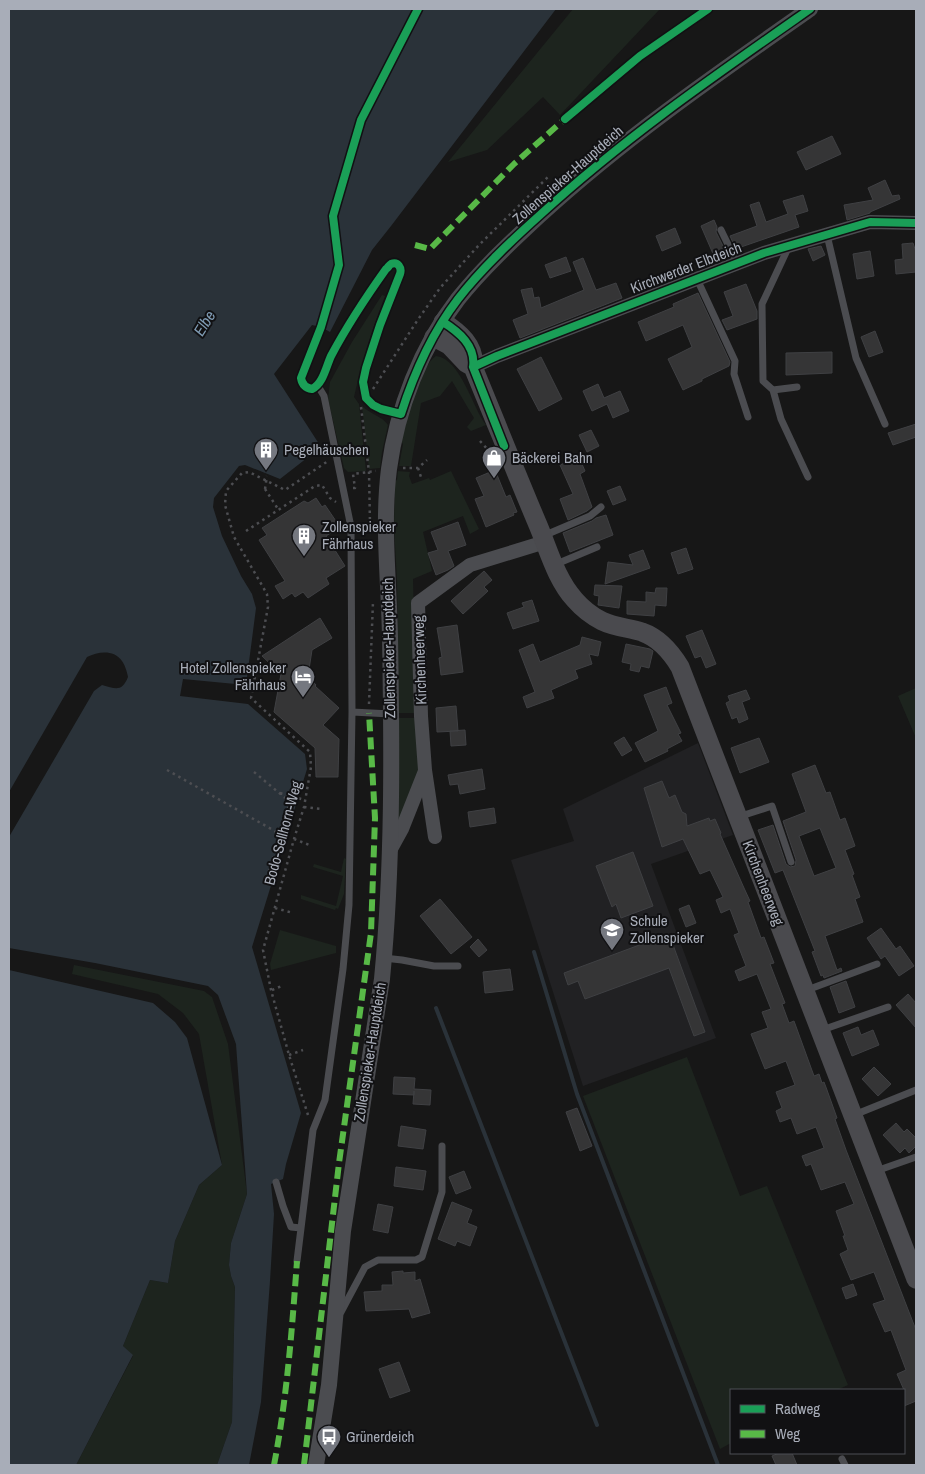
<svg xmlns="http://www.w3.org/2000/svg" width="925" height="1474" font-family="'Archivo Narrow',sans-serif">
<style>
.built{fill:#212123}
.green{fill:#1d241e}
.water{fill:#2a3239}
.lines{fill:none;stroke-linecap:round;stroke-linejoin:round}
.stream{stroke:#2a3239;stroke-width:4}
.ferry{stroke:#7f9bb3;stroke-width:1;stroke-dasharray:6 5;stroke-linecap:butt}
.building{fill:#353536;stroke:#3f4043;fill-rule:evenodd}
.path{stroke:#4d4e52;stroke-width:2.5;stroke-dasharray:2.5 4;stroke-linecap:butt}
.service{stroke:#4b4c50;stroke-width:7}
.minor{stroke:#4b4c50;stroke-width:14}
.tertiary{stroke:#4b4c50;stroke-width:16}
.secondary{stroke:#4a4a4e;stroke-width:19}
.path-bridge{stroke:#4d4e52;stroke-width:2.5;stroke-dasharray:2.5 4;stroke-linecap:butt}
.quiet{stroke:#58b947;stroke-width:6;stroke-dasharray:12 6;stroke-linecap:butt}
.cycleway-casing{stroke:#111113;stroke-width:11}
.cycleway{stroke:#1a9f57;stroke-width:8}
.labels{text-anchor:middle;stroke-width:4;stroke-linejoin:round;paint-order:stroke}
.street-label{font-size:15px;fill:#a8adb8;stroke:#111113}
.poi-label{font-size:15px;fill:#a8adb8;stroke:#111113;text-anchor:start}
.water-label{font-size:16px;font-style:italic;fill:#7f9bb3;stroke:#111113}
</style>
<rect width="100%" height="100%" fill="#171717"/>
<path class="built" d="M698,743L733,835L651,864L716,1038L583,1086L511,860L574,841L563,809Z"/>
<path class="green" d="M573,9H660L560,115L543,97L487,150L448,162Z
M382,295L385,296C372,329 362,362 354,397L359,404L366,471L348,472L344,468L328,399L330,382L352,342Z
M436,356C461,359 472,407 486,425L471,431L467,427L474,418L452,381L440,396L421,403L411,466H399L403,444L401,441C407,420 419,367 436,356Z
M362,406C370,414 382,416 388,425L382,452L380,468L369,469Z
M398,471L410,472L409,476L412,484L429,478L430,480L451,471L479,529L470,534L463,516L423,532L432,571L413,579L416,713H399L397,580L394,526L395,481L397,480Z
M916,688V738L898,696Z
M399,718H416L419,770L398,823Z
M344,858L346,859L344,894L338,909L336,908L335,910L301,899V895L336,906L343,876L313,867L314,864L341,872Z
M280,930L336,946V953L271,970L270,964Z
M74,965L204,991L212,997L228,1044L247,1194L231,1243L229,1265L231,1276L235,1287L232,1422L217,1465H76L133,1356L123,1346L150,1280L168,1283L175,1241L199,1185L222,1165L199,1034L183,1013L158,994L72,974Z
M687,1057L740,1196L767,1186L848,1385L837,1390H731V1443L720,1449L583,1096Z"/>
<path class="water" d="M9,9H556L391,226L372,250L330,332L321,327L312,325L274,374L321,447L280,479L245,465L239,466L214,498L213,507L222,536L241,576L252,594L256,608L246,685L183,679L180,696L248,704L305,754L307,769L252,947L301,1113L286,1164L283,1179L271,1184L274,1214L270,1281L261,1402L249,1465H217L232,1422L235,1287L231,1276L229,1265L231,1243L247,1194L236,1044L218,995L208,986L95,963L9,948V837L94,691L102,685C116,689 122,692 128,677C127,672 125,665 122,661C113,649 98,652 87,657L9,792Z
M9,970L153,1003L175,1022L187,1038L222,1165L199,1185L175,1241L168,1283L150,1280L123,1346L133,1355L76,1465H9Z"/>
<g class="lines">
<path class="stream" d="M534,952L577,1094L718,1465
M436,1008L597,1425"/>
<path class="ferry" d="M322,325L339,265L333,216L361,120L418,9"/>
</g>
<path class="building" d="M832,136L841,154L806,170L797,152Z
M885,180L892,196L899,195L900,199L870,212V213L847,220L844,205L873,200L868,188Z
M803,195L808,211L795,215L799,227L741,247V245L735,247L730,236L757,226L750,205L759,202L766,222L788,214L783,201Z
M714,220L717,227L716,232L726,252L714,256L701,226Z
M675,228L681,243L662,251L656,236Z
M913,243L916,252V272L896,274L895,260L903,259L902,244Z
M821,246L825,255L813,261L808,249Z
M870,251L874,276L857,279L853,254Z
M566,257L571,271L550,278L545,265Z
M583,258L596,290L616,283L622,298L520,338L513,320L528,314L521,290L532,288L534,298L539,297L541,308L584,290L573,262Z
M746,284L757,311V319L727,330L722,320L733,316L724,292Z
M698,293L730,362L729,366L702,379V381L683,390L668,359L692,347L683,325L646,341L638,322L674,307L673,304Z
M875,331L883,352L869,357L861,337Z
M832,352V373L786,375V353Z
M541,357L562,399L539,411L517,369Z
M598,384L604,398L620,391L629,411L613,418L607,404L592,411L583,391Z
M916,424V437L893,445L888,433Z
M591,430L599,446L587,452L579,435Z
M579,457L585,471L580,474L592,507L587,511L568,520L560,499L573,494L560,465Z
M495,470L506,497L510,495L517,512L513,513L514,515L486,527L475,499L484,496L476,478Z
M620,486L626,500L613,505L607,491Z
M316,498L322,507L325,505L340,527L326,536L345,566L326,578L329,584L308,598L303,592L295,597L292,593L283,599L275,586L285,581L259,540L267,535L262,528L304,501L308,503Z
M606,515L613,535L570,552L563,533L592,521L596,518Z
M458,522L466,545L448,551L454,566L448,570L436,575L428,553L438,550L431,532Z
M686,548L693,569L678,574L671,553Z
M643,550L650,568L605,584L608,562L633,565L629,555Z
M484,571L492,580L484,587L488,591L463,614L451,601Z
M595,585L622,586L619,608L598,605L599,596L594,595Z
M656,588H667L666,606L655,605L654,616L627,614V601L646,602V592L655,593Z
M532,600L539,621L513,629L507,613L524,607L522,603Z
M320,618L332,638L312,650L308,676L316,685L315,686L339,708L323,725L339,739L338,777H316L315,748L274,712L281,674L262,656Z
M457,625L463,672L441,675L439,658L442,657L437,628Z
M702,630L716,664L706,668L701,656L695,658L686,636Z
M582,637L601,642L598,656L589,654L592,664L575,670L578,678L551,690L554,698L527,708L523,697L535,692L519,650L533,644L540,662L580,645Z
M626,644L650,649L653,651L649,668L641,666L639,672L630,670L631,664L622,662Z
M666,687L672,703L667,705L681,733L678,734L682,741L667,749L668,751L645,762L635,743L658,731L644,695Z
M746,690L750,699L742,702L748,719L739,723L737,717L732,719L726,703L730,701L728,696Z
M456,706L458,731L437,732L436,708Z
M465,730L466,745L451,746L450,731Z
M624,737L632,750L622,756L614,743Z
M759,738L769,762L740,773L731,748Z
M815,765L826,793L830,792L840,820L845,818L855,846L845,850L854,874L852,875L860,897L855,899L863,922L825,936L837,970L841,968L842,971L824,978L823,975L821,976L812,952L815,951L783,870L775,873L758,830L773,825L786,864L790,867L795,866L796,860L783,821L806,812L792,774ZM820,828L836,868L814,876L799,836Z
M482,769L485,789L460,794L458,784L450,785L448,775Z
M662,781L669,798L675,795L682,812L686,814L687,826L709,818L710,821L715,819L721,833L720,834L744,888L750,901L748,902L761,938L764,937L774,963L770,964L785,1003L782,1004L789,1023L794,1021L814,1076L819,1074L822,1083L824,1082L827,1090L837,1118L835,1119L846,1150L916,1330V1401L904,1406V1390L897,1374L906,1370L891,1330L885,1332L873,1304L885,1300L874,1272L851,1280L840,1254L848,1250L843,1236H845L836,1211L854,1204L845,1182L821,1190L811,1164L806,1166L802,1156L824,1148L816,1127L797,1134L791,1118L780,1122L776,1111L782,1108L776,1092L795,1085L786,1061L765,1069L751,1034L768,1028L762,1012L771,1009L757,974L739,981L735,971L746,966L734,935L739,933L730,909L721,913L716,900L723,897L710,870L700,874L683,839L662,847L644,788Z
M494,808L496,823L470,827L468,812Z
M633,852L653,906L621,918L616,904L612,907L596,866Z
M440,899L472,937L451,954L420,916Z
M689,905L696,923L686,927L679,909Z
M881,928L896,949L900,946L914,966L899,976L885,956L881,959L867,938Z
M669,934L705,1032L694,1036L669,968L585,999L578,981L568,985L564,973Z
M478,939L487,950L479,957L470,947Z
M510,969L513,990L485,993L483,972Z
M846,981L855,1007L839,1013L830,987Z
M908,994L916,1003V1028L896,1005Z
M858,1027L861,1035L873,1030L879,1045L852,1056L843,1033Z
M874,1067L891,1084L878,1096L862,1079Z
M394,1077L415,1078L414,1089L431,1090L430,1105L413,1104L414,1091V1095L393,1094Z
M577,1108L592,1146L580,1151L566,1112Z
M896,1123L904,1132L907,1129L916,1138V1146L909,1153L905,1148L900,1153L883,1135Z
M401,1126L426,1130L423,1149L398,1146Z
M396,1167L426,1171L423,1190L394,1186Z
M464,1171L471,1188L456,1194L449,1177Z
M452,1202L472,1210L467,1223L477,1227L470,1246L457,1241L455,1246L438,1239Z
M378,1204L393,1207L388,1233L373,1230Z
M403,1271V1273L415,1272V1281L420,1279L430,1313L412,1318L409,1309L366,1311L364,1292L382,1291V1285H393L392,1272Z
M853,1284L857,1295L846,1299L842,1288Z
M399,1362L410,1391L390,1398L379,1369Z
M779,1453H792L797,1465H776L772,1456Z"/>
<g class="lines">
<path class="path" d="M373,389L417,321L440,288L479,245L550,175
M361,407L369,472L370,524
M480,441L489,451
M403,468H418L427,460
M418,468L421,477
M353,488H355L353,474L376,471
M265,489L278,509
M246,531L315,486L322,485L330,498L336,502
M369,704L373,602
M167,770L280,834
M254,772L290,802L266,881
M280,793L305,800
M304,807L322,809
M294,839L312,846
M275,908L293,913
M272,990L284,985
M289,1055L303,1050
M308,1115L289,1055L271,990L263,950L294,839L304,807L311,767L310,752L251,698L268,607L267,594L234,537L225,505L226,491L242,473L249,472L285,490L328,461"/>
<path class="service" d="M721,230L737,263
M827,235L856,358L885,424
M789,246L762,304L763,381L773,390L797,387
M697,279L735,361L734,374L748,417
M321,327L301,378L304,386L312,389C323,384 326,367 331,356C347,326 366,297 386,269C388,268 389,265 391,264C398,261 402,268 400,274L380,325L366,368L363,382L366,398L373,405L381,409L401,414
M773,390L781,419L808,477
M543,536L590,516L601,507
M554,565L597,547
M352,712L391,714
M738,817L772,806L791,862
M384,958L402,960L434,966H458
M807,990L877,964
M822,1030L888,1007
M854,1115L916,1090
M876,1171L916,1157
M276,1182L283,1206L291,1227L301,1228
M297,1261L313,1130L325,1100L343,969L349,905L352,712L351,527L324,396L318,386
M341,1312L365,1267L378,1260H416L422,1257L442,1192V1146
M842,1459L845,1465"/>
<path class="minor" d="M473,367L497,356L764,253L870,222L916,223
M435,837L425,770L421,716L418,603L470,565L545,542
M391,849L402,829L425,771"/>
<path class="tertiary" d="M316,1465L329,1385L343,1231L382,979C393,865 392,751 390,637C389,582 382,524 389,469C397,409 421,347 458,299C482,269 511,242 539,216C623,139 717,74 810,9"/>
<path class="secondary" d="M443,322C459,332 476,346 473,367C495,420 516,473 538,525C549,551 556,579 575,600C582,608 592,616 602,621C614,627 629,628 642,632C659,638 671,652 680,667L916,1279
M434,337L449,345L466,363L473,367"/>
<path class="path-bridge" d="M265,489L267,476"/>
<path class="quiet" d="M415,245L430,249L514,164L567,117
M274,1465C287,1398 292,1329 297,1261
M304,1465L339,1163L371,933L375,818L369,713"/>
<defs>
<path id="cycleway" d="M418,9L361,120L333,216L339,265L321,327L301,378C302,384 305,388 312,389C323,384 326,367 331,356C347,326 366,297 386,269C388,268 389,265 391,264C398,261 402,268 400,274L380,325L366,368L363,382L366,398L373,405L381,409L401,414C414,373 432,333 458,299C482,268 511,241 540,215C624,138 717,74 810,9
M565,119L640,56L708,9
M443,322C459,332 476,346 473,367L504,446
M473,367L497,356L764,253L870,222L916,223"/>
</defs>
<use href="#cycleway" class="cycleway-casing"/>
<use href="#cycleway" class="cycleway"/>
</g>
<defs>
<symbol id="building-pin" viewBox="-11 -11 22 30"><path d="M0 17L-7.5 6A9.5 9.5 0 1 1 7.5 6Z" fill="#757880" stroke="#111113"/><path d="M-4-6H4V6H1V3H-1V6H-4ZM-2.5-4.3h1.7v1.8h-1.7ZM.8-4.3h1.7v1.8H.8ZM-2.5-1h1.7V.8h-1.7ZM.8-1h1.7V.8H.8Z" fill="#fff"/></symbol>
<symbol id="shop-pin" viewBox="-11 -11 22 30"><path d="M0 17L-7.5 6A9.5 9.5 0 1 1 7.5 6Z" fill="#757880" stroke="#111113"/><path d="M-5-2.5h2.3a2.7 3.5 0 0 1 5.4 0H5L5.5 6h-11ZM-1.5-2.5h3a1.5 2.3 0 0 0-3 0Z" fill="#fff"/></symbol>
<symbol id="hotel-pin" viewBox="-11 -11 22 30"><path d="M0 17L-7.5 6A9.5 9.5 0 1 1 7.5 6Z" fill="#757880" stroke="#111113"/><path d="M-6-4.5h1.5V1H6V5H4.5V3h-9V5H-6ZM-4 0a1.8 1.8 0 1 1 3.6 0ZM.5 0V-2.5h3Q6-2.5 6 0Z" fill="#fff"/></symbol>
<symbol id="school-pin" viewBox="-11 -11 22 30"><path d="M0 17L-7.5 6A9.5 9.5 0 1 1 7.5 6Z" fill="#757880" stroke="#111113"/><path d="M0-5L7-2L0 1L-7-2ZM-4 1L0 2.5L4 1V4Q0 6-4 4Z" fill="#fff"/></symbol>
<symbol id="bus-pin" viewBox="-11 -11 22 30"><path d="M0 17L-7.5 6A9.5 9.5 0 1 1 7.5 6Z" fill="#757880" stroke="#111113"/><path d="M-5-6H5V4H4V6H2V4H-2V6H-4V4H-5ZM-3.5-4V0h7V-4ZM-3.5 1.2v1.5H-2V1.2ZM2 1.2v1.5H3.5V1.2Z" fill="#fff"/></symbol>
</defs>
<g fill-rule="evenodd">
<use href="#building-pin" x="252" y="436" width="28" height="38"/>
<use href="#shop-pin" x="480" y="444" width="28" height="38"/>
<use href="#building-pin" x="290" y="522" width="28" height="38"/>
<use href="#hotel-pin" x="289" y="663" width="28" height="38"/>
<use href="#school-pin" x="598" y="916" width="28" height="38"/>
<use href="#bus-pin" x="315" y="1423" width="28" height="38"/>
</g>
<g class="labels">
<g class="street-label">
<text transform="translate(568 175) rotate(-41)" y="5">Zollenspieker-Hauptdeich</text>
<text transform="translate(686 268) rotate(-21)" y="5">Kirchwerder Elbdeich</text>
<text transform="translate(389 648) rotate(-91)" y="5">Zollenspieker-Hauptdeich</text>
<text transform="translate(420 660) rotate(-92)" y="5">Kirchenheerweg</text>
<text transform="translate(283 833) rotate(-75)" y="5">Bodo-Sellhorn-Weg</text>
<text transform="translate(763 883) rotate(69)" y="5">Kirchenheerweg</text>
<text transform="translate(370 1052) rotate(-81)" y="5">Zollenspieker-Hauptdeich</text>
</g>
<g class="poi-label">
<text x="284" y="455">Pegelhäuschen</text>
<text x="512" y="463">Bäckerei Bahn</text>
<text x="322" y="532">Zollenspieker<tspan x="322" dy="17">Fährhaus</tspan></text>
<text x="286" y="673" text-anchor="end">Hotel Zollenspieker<tspan x="286" dy="17">Fährhaus</tspan></text>
<text x="630" y="926">Schule<tspan x="630" dy="17">Zollenspieker</tspan></text>
<text x="346" y="1442">Grünerdeich</text>
</g>
<g class="water-label">
<text transform="translate(204 323) rotate(-58)" y="6">Elbe</text>
</g>
</g>
<rect width="925" height="1474" fill="none" stroke="#a8adb8" stroke-width="20"/>
<rect x="730" y="1389" width="175" height="65" fill="#111113" stroke="#4d4f55"/>
<rect x="740" y="1405" width="25" height="8" fill="#1a9f57" stroke="#4d4f55"/>
<text x="775" y="1414" font-size="15" fill="#a8adb8">Radweg</text>
<rect x="740" y="1430" width="25" height="8" fill="#58b947" stroke="#4d4f55"/>
<text x="775" y="1439" font-size="15" fill="#a8adb8">Weg</text>
</svg>
